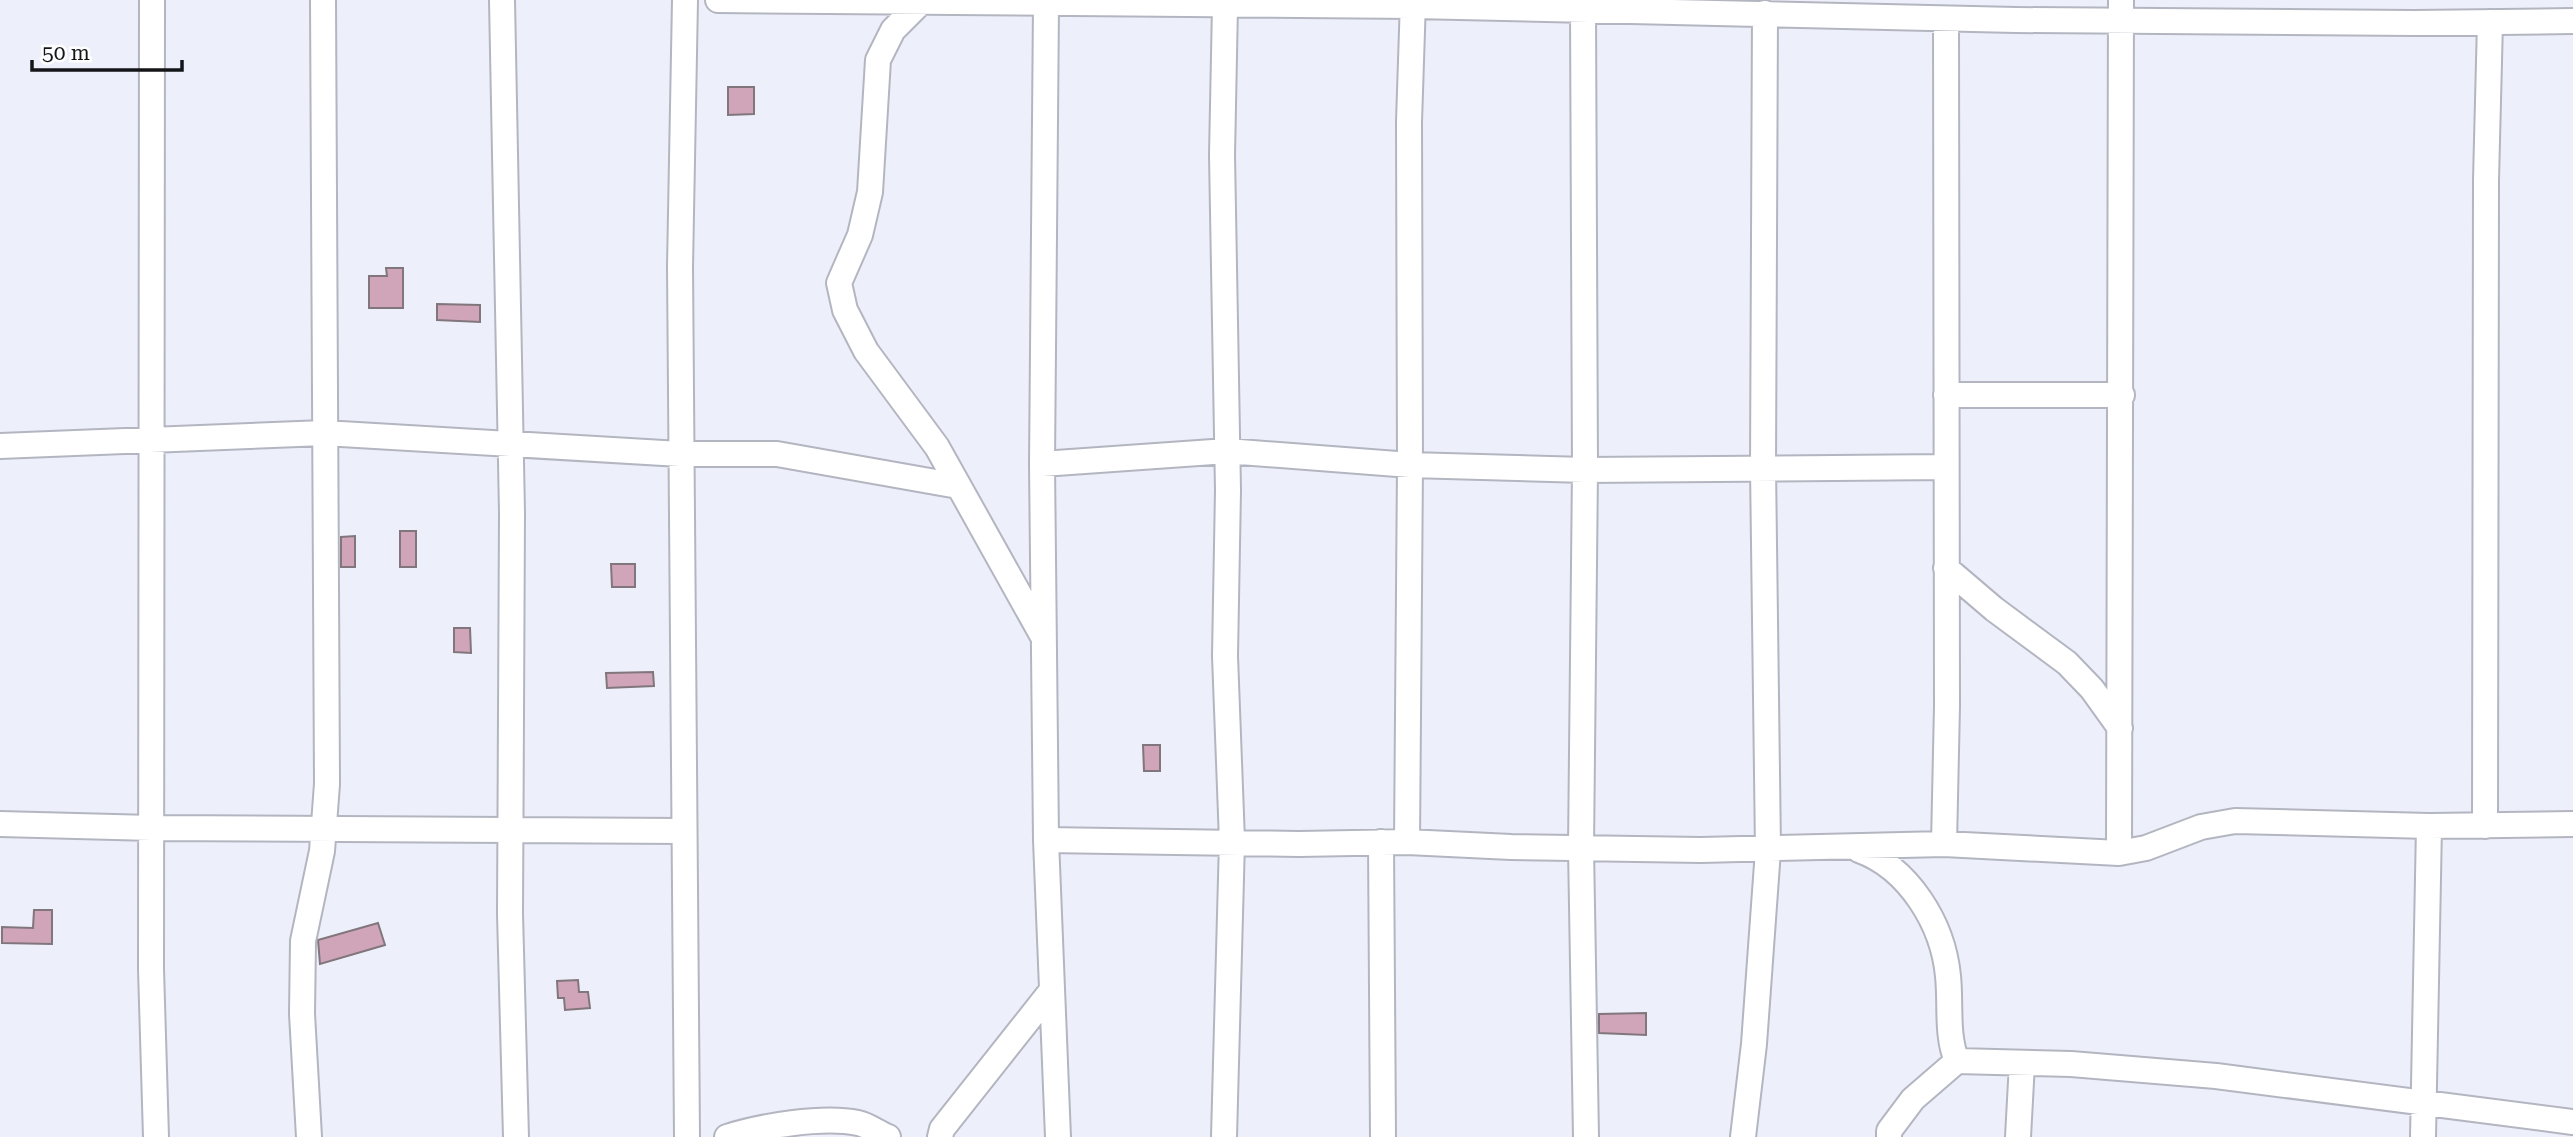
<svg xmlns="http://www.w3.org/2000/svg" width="2573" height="1137" font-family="'Roboto Serif',serif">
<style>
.building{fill:#d0a5ba;stroke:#81767b;stroke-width:2}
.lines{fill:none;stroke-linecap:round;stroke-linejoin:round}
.minor-casing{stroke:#b3b6c0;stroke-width:28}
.minor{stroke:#fff;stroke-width:24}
</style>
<rect width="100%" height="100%" fill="#edf0fb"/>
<path class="building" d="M728,87H754V114L728,115Z
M386,268H403V308H369V276H387Z
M437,304L480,305V322L437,320Z
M400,531H416V567H400Z
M355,536V567H341V537Z
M611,564H635V587H612Z
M454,628H470L471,653L454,652Z
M653,672L654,686L607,688L606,673Z
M1143,745H1160V771H1144Z
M34,910H52V944L2,943V927L33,928Z
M378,923L385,945L320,964L318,940Z
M578,980L579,992H588L590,1008L565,1010L564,998H558L557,981Z
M1646,1013V1035L1599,1033V1014Z"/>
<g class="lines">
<defs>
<path id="minor" d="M152,0L151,969L156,1137
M502,0L512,513L510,914L516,1137
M685,0L680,267L687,1137
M718,0L1414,6L2016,20L2414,23L2573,21
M920,3L893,30L878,60L870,192L860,235L839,283L845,310L866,351L937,447L1042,635
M1046,5L1042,464L1046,840L1058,1137
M1583,10L1585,470L1581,848L1586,1137
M1946,395H2122
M0,446L324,433L680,454H777L958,486
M1042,464L1227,451L1410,465L1585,470L1946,467
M1946,568L1994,609L2067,663L2092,689L2120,728
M0,824L152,828L683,831
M2485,826L2486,180L2490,22
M1046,840L1299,844L1407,842L1511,847L1701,850L1944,844L2119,853L2146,848L2201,827L2235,821L2429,826L2573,824
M1381,842L1383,1137
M1407,842L1410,465L1409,122L1413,0
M1944,844L1947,706L1946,19
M1859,850C1909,868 1943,924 1948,976C1951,1004 1946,1035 1957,1061L2071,1064L2216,1076L2573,1122
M2119,853L2121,0
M309,1137L302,1014L303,941L322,851L327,784L323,0
M727,1137C761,1126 822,1116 858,1123C868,1125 878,1133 888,1137
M940,1137L942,1129L1052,990
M1224,1137L1232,841L1225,656L1228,490L1222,155L1225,6
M1743,1137L1754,1044L1768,850L1763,467L1765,13
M1889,1137V1131L1913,1099L1957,1061
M2018,1137L2022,1063
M2423,1137L2429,826"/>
</defs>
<use href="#minor" class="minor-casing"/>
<use href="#minor" class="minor"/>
</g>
<path d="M32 60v10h150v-10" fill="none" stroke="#141519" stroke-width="3.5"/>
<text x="42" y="60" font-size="21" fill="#141519" stroke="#fefefe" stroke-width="5" paint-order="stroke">50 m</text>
</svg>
